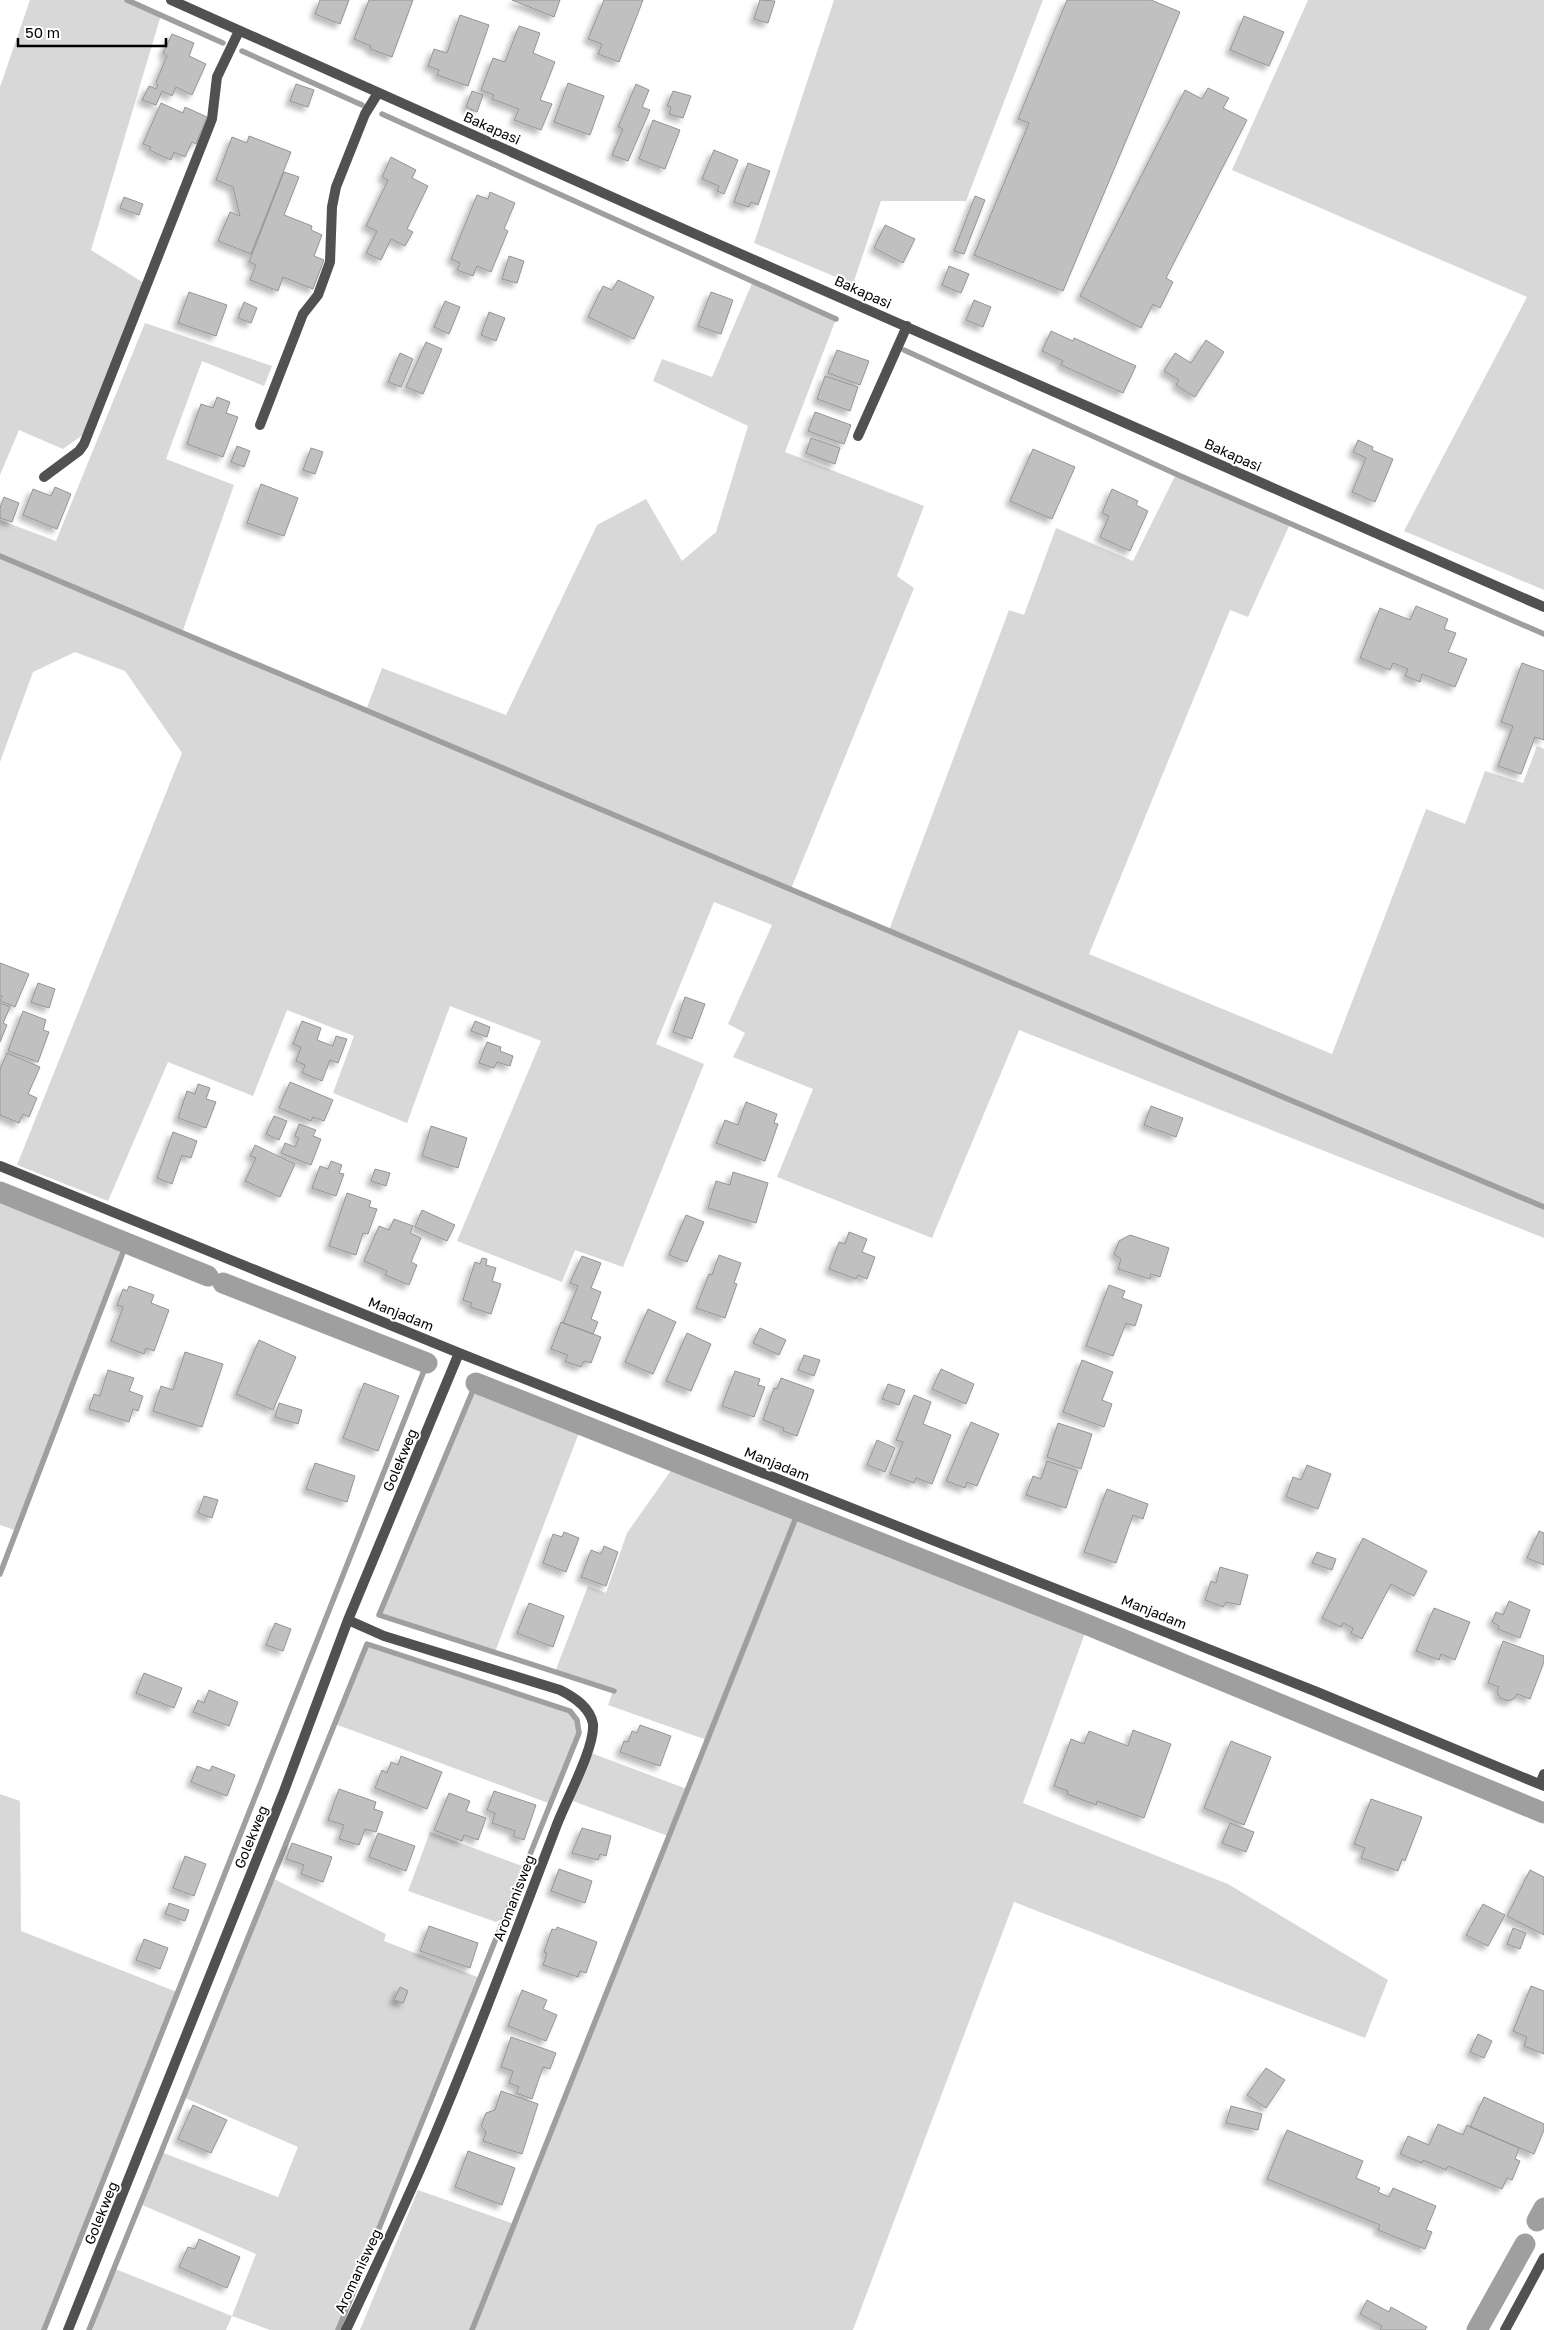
<svg xmlns="http://www.w3.org/2000/svg" width="1544" height="2330" font-family="'Golos Text',sans-serif">
<style>
.green{fill:#d8d8d8}
.lines{fill:none;stroke-linecap:round;stroke-linejoin:round}
.stream{stroke:#9f9f9f;stroke-width:5.5}
.canal{stroke:#9f9f9f;stroke-width:21}
.building{fill:#c0c0c0;stroke:#959595;filter:url(#shadow)}
.minor{stroke:#515151;stroke-width:10}
.labels{text-anchor:middle;stroke-width:4;stroke-linejoin:round;paint-order:stroke}
.street-label{font-size:14px;fill:#000;stroke:#fff}
</style>
<defs>
<filter id="shadow"><feDropShadow dx="-4.5" dy="4.5" stdDeviation="2.5" flood-color="#0004"/></filter>
</defs>
<rect width="100%" height="100%" fill="#fff"/>
<path class="green" d="M30,0H127L161,15L91,250L144,283L84,434L63,449L19,430L0,475V87Z
M834,0H1043L966,201H881L853,284L754,243Z
M1308,0H1544V590L1404,531L1527,297L1232,170Z
M753,281L836,319L785,452L924,506L897,576L914,588L791,889L889,930L1009,610L1024,615L1056,528L1133,561L1176,474L1290,524L1248,617L1230,610L1089,954L1332,1054L1426,809L1465,824L1485,771L1523,783L1537,746L1544,749V1238L1019,1030L932,1238L777,1177L813,1089L733,1057L745,1033L728,1024L772,925L714,902L656,1044L704,1064L623,1267L575,1250L562,1282L457,1241L541,1041L450,1006L407,1123L333,1093L354,1036L287,1010L253,1096L168,1062L108,1201L17,1165L182,753L125,671L75,652L33,672L0,762V520L56,541L145,323L272,366L264,386L202,361L166,459L234,485L182,633L366,710L382,668L506,715L597,525L646,499L682,561L716,532L748,426L653,381L662,359L712,377Z
M0,1192L127,1242L17,1531L0,1525Z
M476,1383L582,1425L495,1652L379,1615Z
M677,1462L1088,1625L1023,1803L1228,1884L1388,1980L1365,2038L1014,1902L853,2330H360L418,2190L514,2224L668,1836L570,1800L591,1753L687,1789L707,1740L608,1705L613,1691L555,1672L588,1586L606,1593L627,1533Z
M367,1644L570,1711L577,1720L579,1733L551,1804L335,1724Z
M0,1794L20,1801L21,1931L177,1992L44,2330H0Z
M430,1832L525,1867L505,1917L496,1922L408,1891Z
M272,1878L386,1934L384,1941L480,1978L338,2330H270L232,2316L226,2330H89L113,2268L232,2316L256,2254L140,2204L161,2152L278,2197L298,2147L183,2097Z"/>
<g class="lines">
<path class="stream" d="M127,0L223,43
M242,51L362,105
M382,114L836,319
M904,350L1176,474L1544,634
M0,556L1544,1207
M476,1383L379,1615L614,1691
M0,1574L127,1242
M44,2330L427,1363
M89,2330L367,1644L570,1711L577,1720L579,1733L338,2330
M472,2330L799,1510"/>
<path class="canal" d="M0,1192L208,1276
M223,1283L427,1363
M476,1383L1088,1625L1544,1813
M1537,2221L1544,2208
M1477,2330L1525,2244"/>
</g>
<path class="building" d="M320,0H349L340,24L315,14Z
M369,0H413L392,57L370,49L371,46L354,39Z
M512,0H560L554,17Z
M604,0H643L619,62L598,54L602,44L588,39Z
M760,0L775,1L768,23L754,19Z
M1067,0H1151L1180,12L1063,291L974,255L1029,123L1018,119Z
M460,15L489,25L468,86L437,75L439,70L428,66L434,49L447,53Z
M1244,16L1284,32L1269,66L1230,50Z
M519,26L540,33L533,53L555,62L540,100L552,104L541,130L514,120L519,109L492,99L494,95L481,90L493,58L505,62Z
M172,34L194,43L189,56L206,64L192,95L176,87L172,96L162,91L156,105L142,100L149,86L156,89L158,85L156,82L167,56L163,53Z
M568,83L604,96L590,135L554,122Z
M296,84L314,90L308,107L290,101Z
M636,84L649,90L642,107L650,110L628,161L612,155L623,129L618,127Z
M1208,88L1229,98L1223,108L1247,120L1166,278L1173,282L1160,308L1153,304L1141,328L1080,296L1185,90L1202,99Z
M472,91L483,95L477,112L466,107Z
M673,91L691,96L683,118L669,114L671,107L667,106Z
M161,103L183,113L185,107L207,117L196,144L192,142L185,157L174,152L171,160L149,150L151,147L143,144Z
M653,120L680,130L665,169L639,159Z
M249,136L291,152L251,254L218,241L230,212L240,216L233,187L216,180L232,137L247,143Z
M714,150L738,160L724,194L717,191L719,186L702,179Z
M391,157L416,170L412,178L428,186L407,229L413,232L405,246L391,239L381,260L366,253L377,231L366,226L388,180L382,177Z
M748,163L770,171L758,205L751,202L749,207L734,202Z
M284,172L299,177L284,215L312,226L311,230L322,235L314,256L324,260L313,289L283,277L278,291L250,280L256,265L249,262Z
M490,192L515,203L504,229L508,231L491,272L477,266L473,276L457,270L460,263L451,259L477,195L488,199Z
M975,196L985,200L964,254L954,251Z
M124,197L143,204L139,215L120,208Z
M885,225L915,239L903,263L874,248Z
M509,256L524,261L517,283L502,279Z
M949,266L969,274L961,293L942,285Z
M618,280L654,297L634,339L588,317L603,286L612,290Z
M189,292L227,305L216,336L178,323Z
M711,292L733,300L721,334L698,326Z
M974,300L991,307L983,327L966,320Z
M445,301L460,307L449,334L434,327Z
M244,302L257,308L251,323L238,318Z
M489,312L505,318L496,341L481,335Z
M1051,331L1073,341L1074,338L1136,366L1123,393L1061,365L1063,361L1042,351Z
M1206,340L1224,352L1195,397L1176,385L1179,380L1164,371L1175,353L1191,363Z
M426,342L442,349L423,394L406,387Z
M837,350L869,361L860,385L828,373Z
M400,353L413,359L401,387L388,382Z
M825,376L858,387L850,411L817,399Z
M217,397L230,402L226,413L238,417L223,457L187,444L201,404L213,408Z
M815,412L851,425L844,444L808,431Z
M811,438L840,448L835,464L806,453Z
M1358,440L1373,447L1372,450L1393,459L1375,502L1352,492L1366,458L1353,452Z
M237,446L250,451L244,467L231,462Z
M311,448L323,452L315,474L303,470Z
M1033,449L1075,467L1052,519L1010,501Z
M261,484L298,498L284,536L247,523Z
M55,487L71,494L57,529L23,515L33,489L51,496Z
M1112,489L1138,501L1136,505L1148,511L1130,551L1100,537L1109,516L1102,513Z
M4,497L19,503L12,522L0,518V508Z
M1416,606L1448,619L1444,629L1456,633L1448,652L1467,659L1455,687L1422,674L1420,682L1405,676L1408,669L1393,663L1390,670L1360,658L1380,608L1410,620Z
M1522,663L1544,671V740L1535,737L1521,774L1498,766L1513,726L1501,722Z
M0,963L29,974L15,1007L0,1001L2,996H0Z
M38,983L55,989L49,1008L31,1002Z
M685,997L705,1004L692,1039L673,1032Z
M0,1003L10,1007L3,1023L7,1025L0,1042Z
M23,1011L46,1020L43,1030L49,1032L38,1062L8,1051Z
M302,1021L321,1028L317,1040L333,1046L336,1036L347,1039L338,1063L330,1060L322,1081L302,1073L305,1065L296,1061L301,1047L293,1044Z
M475,1021L490,1027L487,1037L471,1031Z
M487,1042L501,1047L500,1051L513,1056L510,1066L497,1062L494,1068L479,1063Z
M7,1053L40,1067L28,1094L37,1098L29,1117L23,1114L19,1123L0,1115V1069Z
M290,1082L333,1100L324,1121L313,1117L311,1121L279,1108Z
M198,1084L210,1088L206,1099L216,1102L206,1128L178,1118L187,1091L195,1094Z
M746,1102L777,1114L774,1123L778,1124L765,1161L716,1143L725,1120L738,1125Z
M1151,1106L1183,1118L1176,1137L1144,1125Z
M274,1116L287,1121L279,1140L266,1134Z
M299,1124L316,1130L313,1136L321,1139L311,1165L281,1153L285,1143L295,1147L299,1138L295,1136Z
M431,1126L467,1138L458,1168L422,1156Z
M173,1132L197,1141L191,1158L182,1155L172,1184L157,1178Z
M255,1145L295,1164L280,1197L245,1181L256,1158L250,1156Z
M331,1161L342,1165L339,1173L344,1174L336,1196L312,1188L320,1166L328,1169Z
M375,1169L390,1173L386,1186L371,1181Z
M733,1172L768,1183L756,1223L708,1208L716,1181L730,1185Z
M347,1193L371,1201L369,1207L377,1209L368,1234L363,1233L356,1255L329,1246Z
M422,1210L455,1225L447,1241L415,1227Z
M686,1215L704,1222L687,1262L669,1255Z
M394,1219L413,1226L410,1233L421,1238L411,1262L417,1265L409,1285L385,1275L387,1271L364,1261L379,1226L389,1230Z
M849,1232L867,1239L862,1252L875,1257L867,1279L858,1275L856,1279L829,1269L839,1242L845,1244Z
M1130,1235L1169,1248L1160,1277L1151,1274L1150,1279L1118,1269L1121,1259L1114,1254L1119,1241Z
M719,1255L741,1263L734,1283L737,1284L725,1318L696,1308L709,1274L712,1275Z
M582,1256L601,1263L591,1288L601,1292L591,1319L598,1322L593,1334L563,1323L578,1286L570,1283Z
M482,1258L487,1259L486,1265L496,1268L492,1281L501,1284L491,1314L470,1307L472,1303L463,1300L475,1262L480,1264Z
M1109,1285L1125,1291L1122,1298L1142,1305L1135,1326L1126,1323L1113,1356L1086,1346Z
M129,1286L154,1295L151,1303L169,1310L154,1351L146,1348L144,1354L111,1341L123,1307L117,1305L123,1289L127,1291Z
M648,1309L676,1322L653,1374L625,1362Z
M561,1322L601,1337L591,1363L584,1361L581,1367L565,1361L568,1355L551,1349Z
M760,1328L786,1340L779,1355L753,1343Z
M687,1333L711,1344L691,1391L666,1381Z
M259,1340L296,1357L273,1410L236,1394Z
M185,1352L223,1364L202,1427L153,1411L161,1386L173,1390Z
M804,1355L820,1360L814,1376L798,1370Z
M1082,1360L1113,1372L1102,1400L1112,1404L1104,1427L1063,1412Z
M941,1369L974,1384L966,1404L932,1389Z
M108,1370L134,1378L129,1391L143,1396L138,1411L133,1409L129,1422L89,1409L94,1394L100,1396Z
M735,1371L760,1379L758,1385L765,1387L754,1417L722,1406Z
M781,1378L814,1390L797,1436L783,1431L784,1428L763,1420L774,1388L777,1389Z
M364,1383L399,1396L378,1451L343,1438Z
M888,1384L905,1390L899,1405L882,1399Z
M914,1395L931,1402L923,1424L951,1435L932,1484L916,1478L914,1483L890,1474L903,1442L896,1440Z
M279,1403L302,1410L298,1424L275,1417Z
M971,1422L999,1434L977,1486L967,1482L965,1488L946,1481Z
M1058,1423L1092,1434L1081,1469L1047,1457Z
M877,1440L895,1448L885,1472L867,1465Z
M1047,1461L1078,1471L1066,1508L1026,1495L1033,1476L1041,1479Z
M315,1463L355,1476L347,1502L306,1489Z
M1307,1465L1331,1474L1318,1509L1286,1497L1293,1477L1301,1480Z
M1107,1489L1148,1504L1143,1519L1133,1515L1116,1563L1084,1552Z
M204,1496L218,1500L212,1518L198,1513Z
M1539,1531L1544,1533V1565L1527,1558Z
M564,1532L579,1538L566,1572L543,1563L553,1534L562,1537Z
M1363,1538L1427,1571L1414,1596L1391,1584L1362,1639L1351,1633L1353,1628L1343,1623L1341,1627L1322,1618Z
M604,1546L618,1552L606,1586L581,1577L591,1550L601,1554Z
M1317,1552L1336,1559L1332,1570L1312,1563Z
M1220,1567L1248,1575L1240,1605L1226,1602L1223,1607L1205,1600L1211,1581L1216,1583Z
M1509,1601L1530,1610L1520,1638L1498,1629L1499,1626L1492,1622L1496,1612L1503,1615Z
M529,1603L564,1616L553,1647L517,1633Z
M1434,1608L1470,1622L1455,1660L1441,1654L1439,1660L1416,1651Z
M275,1623L291,1629L283,1651L266,1645Z
M1503,1641L1544,1656V1662L1530,1699L1517,1694L1515,1698L1509,1701L1500,1698L1497,1691L1499,1687L1488,1683Z
M144,1673L182,1688L174,1708L136,1693Z
M209,1690L238,1702L229,1726L193,1712L198,1700L204,1703Z
M640,1725L671,1736L660,1766L620,1752L624,1741L628,1742L632,1731L637,1733Z
M1133,1730L1171,1744L1144,1818L1097,1801L1096,1805L1067,1794L1068,1791L1054,1786L1071,1739L1084,1744L1089,1731L1128,1746Z
M1231,1741L1271,1757L1244,1825L1204,1808Z
M401,1756L442,1772L427,1809L375,1788L382,1770L387,1773L391,1762L398,1765Z
M197,1766L210,1771L212,1766L235,1775L227,1796L191,1782Z
M339,1789L376,1802L374,1809L383,1812L376,1832L365,1829L359,1845L339,1839L344,1825L328,1820Z
M494,1791L536,1805L524,1840L513,1836L515,1831L492,1823L495,1813L487,1810Z
M449,1793L470,1801L466,1811L486,1818L478,1840L464,1835L462,1841L434,1830Z
M1371,1799L1422,1817L1405,1861L1402,1859L1398,1871L1361,1858L1365,1848L1354,1844Z
M1230,1823L1254,1832L1246,1852L1222,1843Z
M582,1828L611,1836L606,1856L600,1854L598,1860L572,1853Z
M378,1833L415,1846L406,1871L369,1857Z
M292,1843L332,1857L323,1882L301,1874L304,1865L286,1859Z
M185,1856L206,1864L194,1896L173,1888Z
M559,1869L592,1881L585,1903L551,1891Z
M1530,1870L1544,1877V1935L1507,1916Z
M169,1903L189,1910L185,1921L165,1914Z
M1483,1904L1505,1915L1488,1946L1466,1935Z
M429,1926L478,1943L470,1968L420,1951Z
M557,1927L597,1942L586,1973L580,1971L578,1977L543,1965L547,1953L544,1952L552,1929L556,1930Z
M1513,1928L1526,1933L1520,1949L1507,1944Z
M144,1939L168,1948L160,1969L136,1960Z
M1531,1986L1544,1991V2054L1524,2046L1527,2037L1513,2031Z
M400,1987L408,1991L403,2003L394,2000Z
M522,1990L547,2000L543,2009L557,2015L546,2041L508,2026Z
M1478,2034L1492,2041L1484,2058L1470,2052Z
M511,2037L556,2053L550,2069L543,2067L532,2099L516,2093L519,2087L509,2083L513,2071L501,2067Z
M1266,2068L1285,2080L1266,2108L1247,2095Z
M501,2091L538,2104L522,2154L483,2141L486,2132L481,2126L486,2113L495,2110Z
M1484,2097L1544,2124V2130L1534,2154L1470,2127Z
M193,2105L227,2120L211,2153L178,2139Z
M1231,2106L1262,2114L1258,2130L1226,2123Z
M1438,2124L1463,2135L1467,2125L1519,2148L1515,2159L1520,2161L1512,2180L1507,2178L1502,2189L1448,2166L1446,2170L1423,2160L1422,2163L1400,2154L1408,2136L1429,2145Z
M1287,2130L1363,2161L1356,2178L1380,2188L1378,2192L1389,2197L1393,2188L1436,2206L1426,2230L1432,2232L1425,2249L1378,2230L1380,2225L1267,2179Z
M468,2151L515,2168L502,2205L455,2187Z
M199,2239L240,2257L227,2288L179,2267L188,2247L195,2249Z
M1367,2300L1389,2312L1391,2307L1427,2327L1425,2330H1380L1382,2326L1360,2314Z"/>
<g class="lines">
<path class="minor" d="M171,0L686,230L1544,607
M260,425L303,314L318,295L330,262L332,207L336,187L365,114L378,93
M858,436L907,326
M44,477L79,451L84,444L212,119L217,77L239,31
M0,1166L459,1353L1317,1692L1544,1786
M1540,1784L1544,1774
M68,2330L284,1791L348,1620L459,1353
M346,2330C372,2275 398,2220 422,2165C470,2054 513,1940 556,1827C565,1802 595,1748 593,1724C590,1707 574,1697 560,1690L384,1636L348,1620
M1505,2330L1544,2258"/>
</g>
<g class="labels">
<g class="street-label">
<text transform="translate(492 128) rotate(24)" y="5">Bakapasi</text>
<text transform="translate(863 292) rotate(24)" y="5">Bakapasi</text>
<text transform="translate(1233 455) rotate(24)" y="5">Bakapasi</text>
<text transform="translate(401 1314) rotate(22)" y="5">Manjadam</text>
<text transform="translate(400 1460) rotate(-67)" y="5">Golekweg</text>
<text transform="translate(777 1464) rotate(22)" y="5">Manjadam</text>
<text transform="translate(1154 1612) rotate(22)" y="5">Manjadam</text>
<text transform="translate(251 1837) rotate(-68)" y="5">Golekweg</text>
<text transform="translate(514 1898) rotate(-69)" y="5">Aromanisweg</text>
<text transform="translate(101 2213) rotate(-68)" y="5">Golekweg</text>
<text transform="translate(358 2271) rotate(-65)" y="5">Aromanisweg</text>
</g>
</g>
<path d="M18 38v8h148v-8" fill="none" stroke="#000000" stroke-width="2.5"/>
<text x="25" y="38" font-size="15" fill="#000000" stroke="#ffffff" stroke-width="4" paint-order="stroke">50 m</text>
</svg>
